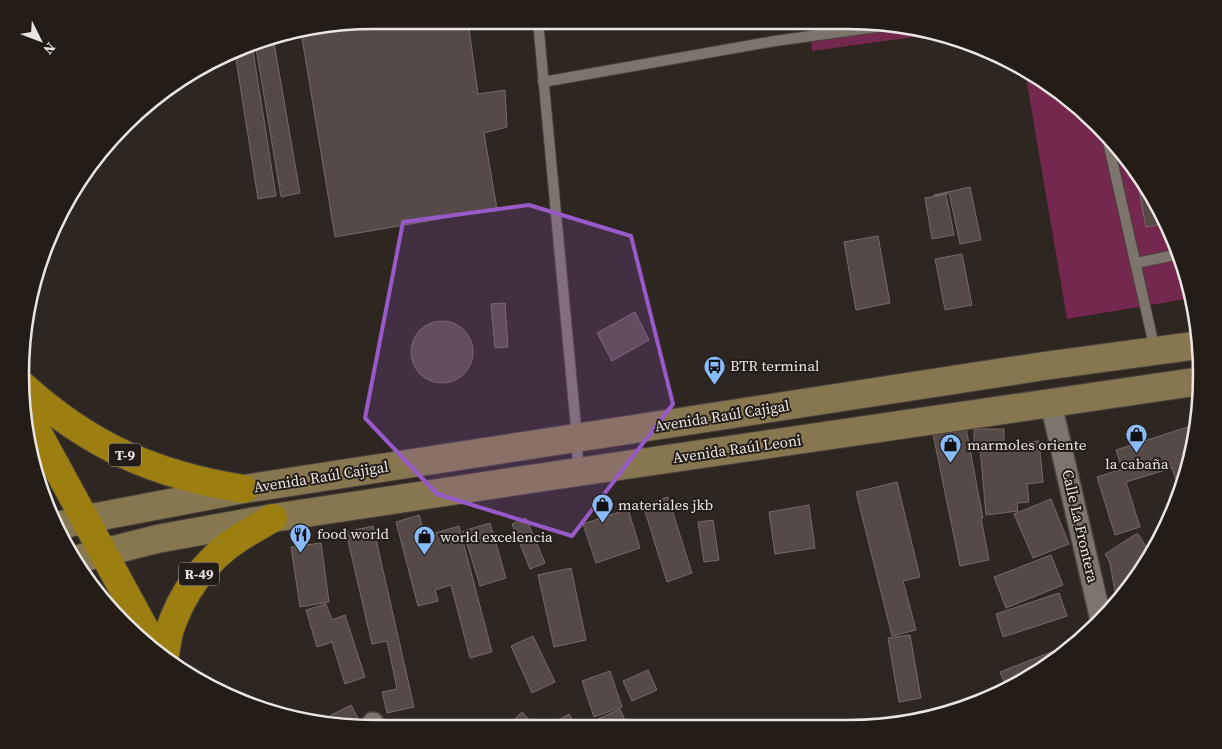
<svg xmlns="http://www.w3.org/2000/svg" width="1222" height="749" font-family="'Source Serif 4',serif">
<style>
.green{fill:#75284d}
.building{fill:#554a48;stroke:#776a69}
.lines{fill:none;stroke-linecap:round;stroke-linejoin:round}
.lane-casing{stroke:#49423e;stroke-width:12}
.street-casing{stroke:#49423e;stroke-width:24}
.secondary-casing{stroke:#49423e;stroke-width:30}
.highway-casing{stroke:#49423e;stroke-width:30}
.lane{stroke:#7d746d;stroke-width:10}
.street{stroke:#7d746d;stroke-width:21}
.secondary{stroke:#867751;stroke-width:28}
.highway{stroke:#9c7f10;stroke-width:28}
.marked{fill:#975ac8;fill-opacity:0.2;stroke:#975ac8;stroke-width:4;stroke-linejoin:round}
.labels{text-anchor:middle;stroke-width:4;stroke-linejoin:round;paint-order:stroke}
.shield{fill:#241d17;stroke:#afa9a4;stroke-width:1}
.shield-label{font-size:14px;font-weight:bold;fill:#eae5e1}
.poi-label{font-size:15px;fill:#eae5e1;stroke:#241d17;text-anchor:start}
.street-label{font-size:15px;fill:#eae5e1;stroke:#241d17}
.rim{fill:none;stroke:#eae5e1;stroke-width:2.5}
</style>
<rect width="100%" height="100%" fill="#2e2621"/>
<path class="green" d="M810,23H893L935,34L812,51Z
M1025,71L1063,93L1114,141L1154,197L1183,260L1192,298L1067,319Z"/>
<path class="building" d="M374,20L468,21L478,94L505,90L507,127L484,133L497,209L335,237L301,32Z
M273,37L300,193L281,197L255,42L261,39Z
M252,44L276,196L258,199L235,53Z
M1135,170L1154,197L1166,223L1146,227Z
M970,187L981,240L960,244L949,193L934,196V195Z
M946,194L954,235L932,239L925,198Z
M878,236L890,303L856,310L844,242Z
M962,254L972,305L945,310L935,259Z
M505,303L508,347L495,348L491,304Z
M635,312L649,340L612,361L597,333Z
M411 352a31 31 0 1 1 62 0a31 31 0 1 1-62 0Z
M1197,424L1190,466L1180,493L1172,468L1126,482L1140,527L1115,535L1097,477L1122,469L1116,450Z
M966,428L983,518H981L989,560L960,566L933,434Z
M974,429H1004V447H974Z
M1039,441L1043,482L1027,484L1029,502L1017,503L1018,511L986,515L980,447Z
M897,482L920,577L903,581L916,630L892,636L856,492Z
M668,497L692,573L667,582L643,505Z
M1051,499L1069,544L1033,558L1014,514Z
M809,505L815,548L775,554L769,512Z
M628,509L640,548L596,563L583,524Z
M419,515L425,536L459,526L492,652L470,658L451,585L435,590L438,601L418,606L396,522Z
M526,518L545,563L530,569L512,524Z
M713,520L719,560L704,562L698,522Z
M490,523L506,578L480,586L463,531Z
M373,526L414,707L387,713L382,692L397,689L387,641L372,644L346,532Z
M1136,534H1138L1151,554L1129,590L1117,603L1110,563L1105,554Z
M321,543L329,602L300,607L291,547Z
M1051,555L1063,585L1006,608L994,577Z
M571,568L586,640L554,647L538,575Z
M1059,593L1067,616L1003,637L996,614Z
M326,604L332,620L345,615L365,677L345,684L332,642L317,647L306,610Z
M910,635L921,698L899,702L888,638Z
M533,636L555,682L532,693L511,646Z
M1077,642V644L1024,682L1007,689L1000,672Z
M648,670L657,690L632,701L623,681Z
M610,671L622,707L594,717L582,681Z
M351,705L362,726H329L316,723Z
M620,709L628,727H586L585,725Z
M522,712L536,727H507Z
M569,714L575,724L570,727H546Z"/>
<g class="lines">
<defs>
<path id="lane" d="M538,21L577,438L578,471
M543,82L775,41L898,24
M1106,133L1155,350
M1136,263L1180,254"/>
<path id="street" d="M1051,404L1101,620
M373,723L374,726"/>
<path id="secondary" d="M57,526L86,519L244,489L1044,366L1199,345
M74,560L157,539L273,518L537,478L1201,381"/>
<path id="highway" d="M22,385C89,446 155,475 244,489
M26,411L160,657
M164,659C166,650 167,641 169,632C181,594 205,560 239,538C250,531 261,525 273,518"/>
</defs>
<use href="#lane" class="lane-casing"/>
<use href="#street" class="street-casing"/>
<use href="#secondary" class="secondary-casing"/>
<use href="#highway" class="highway-casing"/>
<use href="#lane" class="lane"/>
<use href="#street" class="street"/>
<use href="#secondary" class="secondary"/>
<use href="#highway" class="highway"/>
</g>
<path class="marked" d="M529,205L631,236L673,404L572,536L437,494L365,418L403,222Z"/>
<defs>
<symbol id="bus-pin" viewBox="-11 -11 22 30"><path d="M0 17L-7.5 6A9.5 9.5 0 1 1 7.5 6Z" fill="#89bafc" stroke="#241d17"/><path d="M-5-6H5V4H4V6H2V4H-2V6H-4V4H-5ZM-3.5-4V0h7V-4ZM-3.5 1.2v1.5H-2V1.2ZM2 1.2v1.5H3.5V1.2Z" fill="#111"/></symbol>
<symbol id="shop-pin" viewBox="-11 -11 22 30"><path d="M0 17L-7.5 6A9.5 9.5 0 1 1 7.5 6Z" fill="#89bafc" stroke="#241d17"/><path d="M-5-2.5h2.3a2.7 3.5 0 0 1 5.4 0H5L5.5 6h-11ZM-1.5-2.5h3a1.5 2.3 0 0 0-3 0Z" fill="#111"/></symbol>
<symbol id="restaurant-pin" viewBox="-11 -11 22 30"><path d="M0 17L-7.5 6A9.5 9.5 0 1 1 7.5 6Z" fill="#89bafc" stroke="#241d17"/><path d="M-5-6h1v4h1v-4h1v4h1v-4h1v5L-1.5 .5V6h-2V.5L-5-1ZM5-6V6H3V1.5H1.5Q1.5-4 5-6Z" fill="#111"/></symbol>
</defs>
<g fill-rule="evenodd">
<use href="#bus-pin" x="702" y="354" width="25" height="34"/>
<use href="#shop-pin" x="1124" y="422" width="25" height="34"/>
<use href="#shop-pin" x="938" y="432" width="25" height="34"/>
<use href="#shop-pin" x="590" y="492" width="25" height="34"/>
<use href="#restaurant-pin" x="288" y="522" width="25" height="34"/>
<use href="#shop-pin" x="412" y="524" width="25" height="34"/>
</g>
<g class="labels">
<g class="shield">
<rect x="109" y="443.5" width="32" height="23" rx="4"/>
<rect x="179" y="562.5" width="40" height="23" rx="4"/>
</g>
<g class="shield-label">
<text x="125" y="460">T-9</text>
<text x="199" y="579">R-49</text>
</g>
<g class="poi-label">
<text x="730" y="371">BTR terminal</text>
<text x="967" y="450">marmoles oriente</text>
<text x="1137" y="469" text-anchor="middle">la cabaña</text>
<text x="618" y="510">materiales jkb</text>
<text x="317" y="539">food world</text>
<text x="440" y="542">world excelencia</text>
</g>
<g class="street-label">
<text transform="translate(722 416) rotate(-9)" y="5">Avenida Raúl Cajigal</text>
<text transform="translate(737 449) rotate(-8)" y="5">Avenida Raúl Leoni</text>
<text transform="translate(321 477) rotate(-9)" y="5">Avenida Raúl Cajigal</text>
<text transform="translate(1080 526) rotate(77)" y="5">Calle La Frontera</text>
</g>
</g>
<path d="M0 0H1222V749H0ZM374 29H848A345 345 0 0 1 1193 374V375A345 345 0 0 1 848 720H374A345 345 0 0 1 29 375V374A345 345 0 0 1 374 29Z" fill="#241d17" fill-rule="evenodd"/>
<path class="rim" d="M374 29H848A345 345 0 0 1 1193 374V375A345 345 0 0 1 848 720H374A345 345 0 0 1 29 375V374A345 345 0 0 1 374 29Z"/>
<g transform="translate(40 40) rotate(132)" stroke="#241d17" stroke-width="4" paint-order="stroke">
<path d="M0-4L9 19L0 12L-9 19Z" fill="#eae5e1"/>
<text y="-8" font-size="14" font-weight="bold" text-anchor="middle" fill="#eae5e1">N</text>
</g>
</svg>
